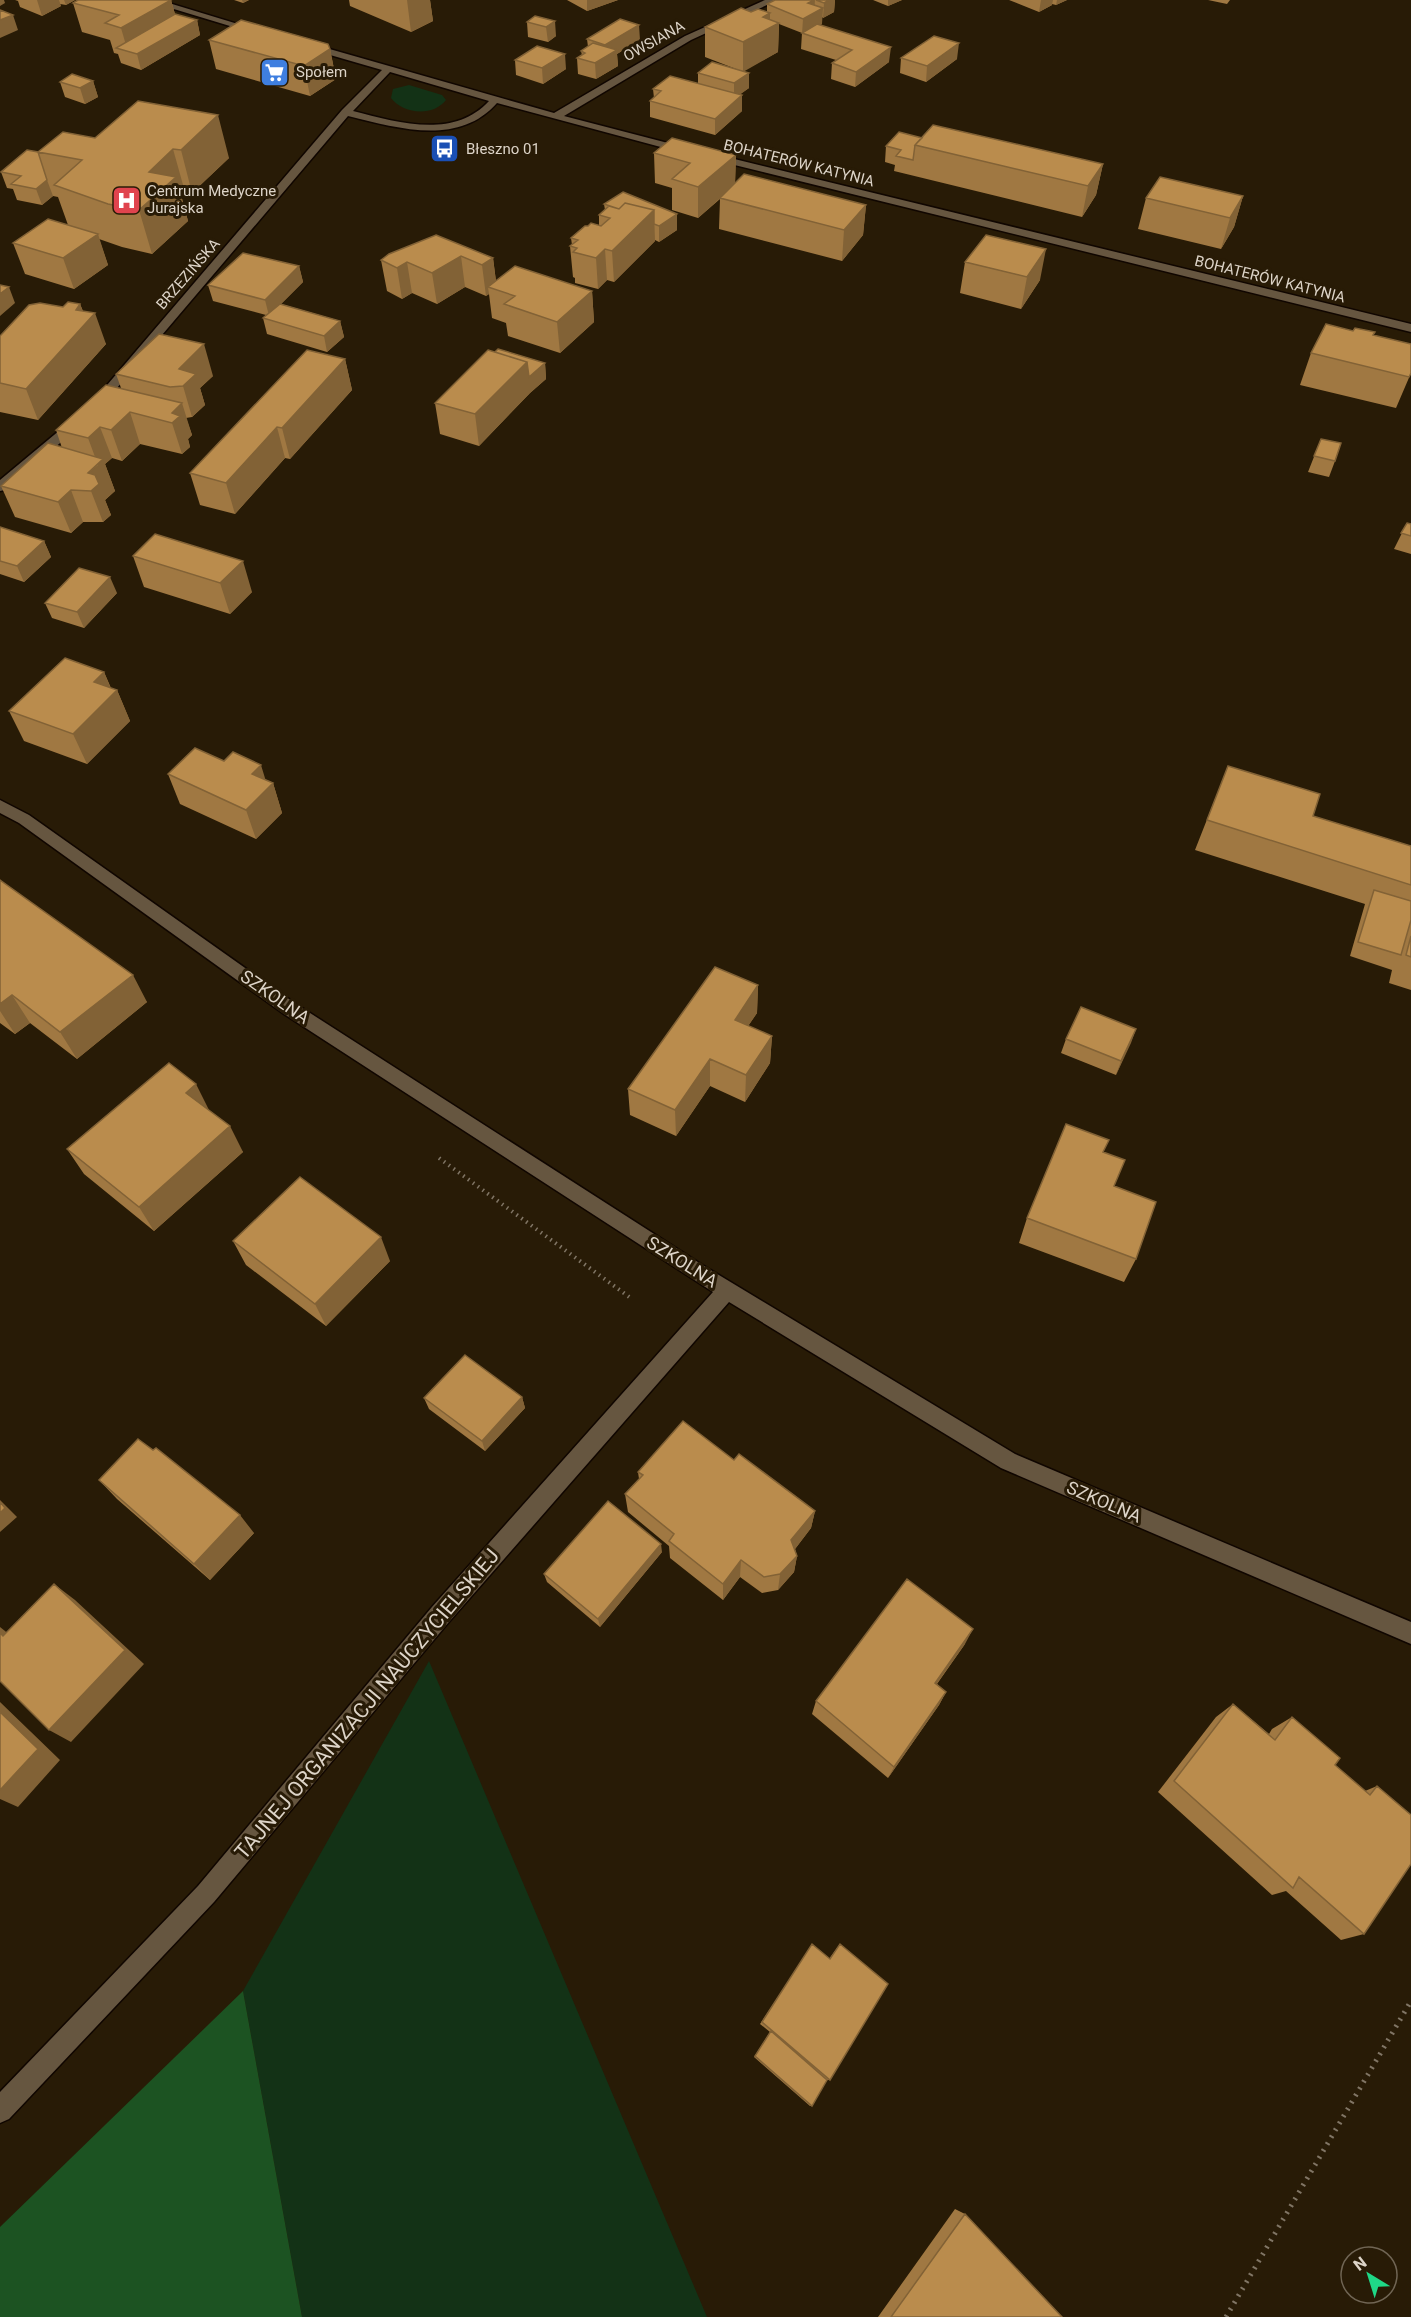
<svg xmlns="http://www.w3.org/2000/svg" width="1411" height="2317" font-family="Roboto,sans-serif">
<style>
.green{fill:#133216}
.forest{fill:#1c5322}
.lines{fill:none;stroke-linecap:round;stroke-linejoin:round}
.minor-casing{stroke:#100600;stroke-width:3}
.path-far1{stroke:#807565;stroke-width:4;stroke-dasharray:1.5 4.5;stroke-linecap:butt}
.path{stroke:#807565;stroke-width:5;stroke-dasharray:2 6;stroke-linecap:butt}
.minor{fill:#665640;fill-rule:evenodd}
.wall{fill:#a07842}
.shaded-wall{fill:#826236}
.building{fill:#ba8c4d;stroke:#826236;stroke-width:1.5}
.labels{text-anchor:middle;stroke-width:6;stroke-linejoin:round;paint-order:stroke}
.far-street-label{font-size:15px;fill:#ddd4c8;stroke:#281b06}
.far-poi-label{font-size:15px;fill:#ddd4c8;stroke:#281b06;text-anchor:start}
.street-label{font-size:18px;fill:#ddd4c8;stroke:#281b06}
.near-street-label{font-size:21px;fill:#ddd4c8;stroke:#281b06}
</style>
<rect width="100%" height="100%" fill="#281b06"/>
<path class="green" d="M409,85L442,95L446,100C433,117 403,114 391,98L393,89Z
M429,1661L707,2317H302L243,1991Z"/>
<path class="forest" d="M243,1991L302,2317H0V2227Z"/>
<g class="lines">
<defs>
<path id="minor" d="M144,0H159L261,31L253,33Z
M765,0H778L691,40L564,116L691,149V153H683L497,103C458,147 398,128 348,116L100,408H92L90,405L342,110L382,70L306,48V44H312L554,113L685,36ZM390,72L489,101C453,140 397,122 353,111Z
M714,154L1411,324V332L710,159V155Z
M76,419L80,420L82,423L80,426L5,490L0,491V480L72,420Z
M0,800L29,815L296,1004L704,1266L1015,1454L1411,1622V1644L1001,1468L729,1302L448,1623L214,1902L9,2119L0,2123V2092L198,1886L432,1607L713,1292L284,1014L19,823L0,813Z"/>
</defs>
<use href="#minor" class="minor-casing"/>
<path class="path-far1" d="M439,1158L632,1299"/>
<path class="path" d="M1226,2317L1411,2001"/>
<use href="#minor" class="minor"/>
</g>
<path class="wall" d="M15,0H75L66,5L60,4L61,6L42,16L20,7L18,1Z
M171,0L175,14L197,20L200,35L141,70L121,63L118,54L114,53L110,40L82,32L73,3Z
M234,0H249L243,3Z
M349,0H430L433,21L411,32L350,6Z
M567,0H618L587,11Z
M815,0H835L834,12L823,18L822,17V24L820,25L889,62L855,87L831,79L832,63L836,60L801,49L802,33L779,24L778,52L743,71L749,88L740,94L742,111L715,135L650,117V101L654,98L653,89L698,83V73L736,69L705,57V27L751,12H767V4Z
M873,0H902L888,6Z
M1009,0H1067L1056,5L1052,4V5L1039,12Z
M1208,0H1230L1227,4Z
M535,16L556,36L548,42L528,37L527,22Z
M587,39L640,40L617,54L618,66L596,79L578,74L577,58L582,55L581,51L588,47Z
M209,40L330,49L336,79L310,96L216,69Z
M901,58L957,59L926,82L900,73Z
M515,60L566,69L543,84L516,75Z
M93,81L98,97L85,104L65,97L60,82Z
M138,101L229,158L192,193L185,192L181,195L188,221L152,254L122,247L99,239L108,265L74,289L25,274L13,243L68,225L58,197L53,196L42,205L17,200L13,189L7,188L1,172L38,152L95,138Z
M922,138L1103,164L1096,195L1082,217L894,171L895,165L885,162L886,146Z
M654,153L736,155L735,183L866,205L863,235L842,261L719,229L720,199L698,218L672,210V188L655,183Z
M1243,196L1234,227L1221,249L1138,229L1146,198Z
M604,204L677,214V230L659,242L655,240V241L614,282L607,280L598,289L575,283V278L573,277L570,246L572,245L571,238L588,226L599,225V215L605,210Z
M436,235L493,258L496,281L592,291L594,322L560,353L508,336L506,323L492,318L489,294L486,296L465,287L437,304L412,293L402,299L387,291L381,260Z
M965,262L1040,280L1021,309L960,293Z
M299,266L303,282L281,304L340,321L344,337L327,352L267,334L263,318L266,315L213,301L208,285Z
M80,304L83,311L106,344L38,420L0,412V336L63,307Z
M1353,331L1373,335L1411,373L1396,408L1300,385L1311,353Z
M345,359L352,390L290,459L285,458L235,514L200,505L190,473Z
M545,363L546,379L530,393L479,446L440,434L435,403Z
M116,374L213,376L200,388L205,405L192,417L186,418L192,435L188,439L190,447L182,454L140,444L122,461L112,458L105,464L115,491L105,500L111,515L103,522H83L71,533L15,517L1,486L62,448L56,430L121,388Z
M1321,439L1335,461L1329,477L1308,472Z
M1407,523L1411,524V554L1394,549Z
M0,527L44,541L51,557L24,582L0,574Z
M133,556L252,592L230,614L144,587Z
M117,593L84,628L52,618L45,603Z
M104,672L111,688L117,690L130,721L87,764L24,741L9,711Z
M224,761L273,783L282,813L256,839L180,804L168,774Z
M1228,766L1313,816L1411,846V990L1389,983L1392,970L1350,956L1365,904L1195,850Z
M0,880L147,1002L77,1059L30,1023L15,1034L0,1023Z
M758,985L757,1013L748,1026L772,1036L770,1063L745,1102L710,1086L676,1136L630,1115L628,1089Z
M1136,1029L1116,1075L1061,1053L1066,1039Z
M209,1110L243,1152L154,1231L84,1174L67,1149Z
M1104,1152L1136,1259L1124,1282L1019,1243L1027,1218Z
M233,1241L390,1261L326,1326L246,1265Z
M522,1397L525,1408L485,1451L429,1409L424,1398Z
M734,1460L815,1511L811,1528L795,1549L797,1556L794,1572L778,1590L762,1593L740,1577L723,1600L670,1558L669,1546L628,1512L625,1494L639,1479L638,1472Z
M99,1480L254,1533L210,1580L117,1499Z
M662,1552L600,1627L547,1582L544,1574Z
M965,1644L937,1684L946,1692L939,1705L888,1778L812,1714L816,1701Z
M1233,1704L1269,1734L1272,1729L1292,1717L1335,1765L1365,1791L1377,1786L1364,1934L1341,1940L1286,1891L1272,1895L1158,1792L1216,1717Z
M840,1944L830,2080H827L812,2106H810L754,2057L770,2032L760,2024L809,1950L829,1959Z
M955,2209L965,2214L1062,2317H878Z"/>
<path class="shaded-wall" d="M0,0H4L5,3L0,6Z
M37,0H59L61,6L42,16Z
M64,0H75L66,5Z
M171,0L179,29L128,52L121,28Z
M242,0H249L243,3Z
M407,0H430L433,21L411,32Z
M587,0H618L587,11Z
M815,0L814,13L823,8L822,24L802,34L803,19L808,3Z
M829,0H835L834,12L823,18L824,3Z
M888,0H902L888,6Z
M1041,0H1053L1052,5L1039,12Z
M1057,0H1067L1056,5Z
M770,13V28L779,23L778,52L743,72V42L763,17Z
M13,15L18,30L0,38V20Z
M197,20L200,35L141,70L137,54Z
M555,21L556,36L548,42L546,27Z
M639,25L640,40L617,54L618,66L596,79L595,63L606,57L605,45Z
M959,43L957,59L926,82L927,66Z
M891,47L889,62L855,87L856,72Z
M330,49L336,79L310,96L304,66Z
M565,54L566,69L543,84L542,68Z
M749,73V88L734,99V83Z
M93,81L98,97L85,104L80,88Z
M742,95V111L715,135V119Z
M218,115L229,158L192,193L181,150Z
M173,149L185,192L181,195L188,221L152,254L139,210L149,172Z
M736,155L735,185L698,218V187Z
M1103,164L1096,195L1082,217L1088,186Z
M47,180L53,196L42,205L36,189Z
M1243,196L1234,227L1221,249L1230,218Z
M866,205L863,235L842,261L844,230Z
M654,210L655,241L614,282L612,251Z
M677,214V230L659,242V226Z
M98,234L108,265L74,289L63,258Z
M605,249L607,280L598,289L596,258Z
M1046,249L1040,280L1021,309L1027,277Z
M461,256L465,287L437,304L432,273Z
M493,258L497,290L488,287L489,294L486,296L482,265Z
M407,262L412,293L402,299L397,268Z
M299,266L303,282L269,316L265,300Z
M9,287L15,303L0,316V294Z
M592,291L594,322L560,353L557,322Z
M80,304L87,322L95,313L106,344L38,420L26,389L76,310Z
M340,321L344,337L327,352L324,336Z
M204,344L213,376L200,388L205,405L192,417L183,386L179,369Z
M345,359L352,390L290,459L282,428Z
M527,362L545,363L546,379L530,393L479,446L475,414Z
M182,403L192,435L188,439L190,447L182,454L172,423V413Z
M130,412L140,444L122,461L111,430Z
M100,427L112,458L105,464L115,491L105,500L111,515L103,522L91,491L88,473L98,465L88,438Z
M277,427L285,458L235,514L226,483Z
M71,490L83,522L71,533L58,502Z
M44,541L51,557L24,582L17,566Z
M243,561L252,592L230,614L220,583Z
M110,577L117,593L84,628L77,612Z
M104,672L113,694L117,690L130,721L87,764L73,734L94,682Z
M261,765L268,788L273,783L282,813L256,839L246,810L252,774Z
M133,975L147,1002L77,1059L60,1032Z
M758,985L757,1013L734,1047L735,1020Z
M12,995L30,1023L15,1034L0,1011V1004Z
M1136,1029L1131,1043L1116,1075L1121,1061Z
M772,1036L770,1063L745,1102L746,1075Z
M710,1059V1086L676,1136L675,1110Z
M196,1084L209,1110L186,1093Z
M230,1126L243,1152L154,1231L139,1207Z
M381,1237L390,1261L326,1326L315,1304Z
M522,1397L525,1408L485,1451L482,1441Z
M0,1500L17,1517L0,1532Z
M815,1511L811,1528L789,1557L791,1540Z
M240,1515L254,1533L210,1580L194,1564Z
M661,1544L662,1552L600,1627L598,1619Z
M797,1556L794,1572L778,1590L780,1574Z
M741,1560L740,1577L723,1600V1584Z
M54,1584L75,1600L144,1664L71,1742L49,1730Z
M0,1627L5,1631L26,1650L3,1636L0,1633Z
M973,1629L965,1644L928,1696L935,1683Z
M946,1692L939,1705L888,1778L894,1767Z
M0,1702L60,1760L18,1807L0,1799Z"/>
<path class="building" d="M78,0H171L121,28L105,23L119,15L73,3Z
M775,0H814L808,3L823,8L803,19L767,4Z
M816,0H829L824,3Z
M741,8L751,12L758,9L770,13L763,17L779,23L743,42L705,27Z
M0,10L13,15L0,20Z
M175,14L197,20L137,54L116,48Z
M535,16L555,21L546,27L527,22Z
M620,19L639,25L605,45L587,39Z
M241,20L328,44L330,49L304,66L209,40Z
M817,24L891,47L856,72L832,63L852,50L802,33Z
M934,36L959,43L927,66L901,58Z
M593,43L617,50L595,63L577,58L585,53L581,51Z
M537,46L565,54L542,68L515,60Z
M712,62L749,73L734,83L698,73Z
M72,74L93,81L80,88L60,82Z
M670,76L742,95L715,119L650,101L661,91L653,89Z
M138,101L218,115L181,150L173,149L149,172L176,177L139,210L108,204L54,185L82,160L38,152L63,132L95,138Z
M933,125L1103,164L1088,186L915,145Z
M899,132L922,138L915,145L913,160L896,156L901,150L886,146Z
M672,138L736,155L698,187L672,179L690,163L654,153Z
M27,150L38,152L47,180L36,189L11,184L21,176L1,172Z
M744,174L866,205L844,230L720,198Z
M1160,177L1243,196L1230,218L1146,198Z
M623,192L677,214L659,226L654,224V210L625,203L619,209L604,204Z
M625,203L654,210L612,251L605,249L596,258L573,252L577,248L570,246L578,240L571,238L585,226H588L591,223L601,226L610,218L599,215L609,206L619,209Z
M48,219L98,234L63,258L13,243Z
M436,235L493,258L482,265L461,256L432,273L407,262L397,268L381,260L389,254Z
M986,235L1046,249L1027,277L965,262Z
M243,253L299,266L265,300L208,285Z
M515,266L592,291L557,322L504,304L515,296L488,287Z
M0,285L9,287L0,294Z
M68,302L80,304L76,310L95,313L26,389L0,383V336L29,305L40,303L63,307Z
M280,304L340,321L324,336L263,318Z
M1326,324L1353,331L1355,328L1375,332L1373,335L1411,344V373L1409,377L1311,353Z
M159,334L204,344L179,369L196,374L183,386L170,387L116,374Z
M498,349L545,363L529,377L527,362L495,352Z
M307,350L345,359L282,428L277,427L226,483L190,473Z
M488,350L527,362L475,414L435,403Z
M106,385L182,403L172,413L180,416L172,423L130,412L111,430L100,427L88,438L56,430Z
M1321,439L1341,443L1335,461L1314,456Z
M48,443L103,459L88,473L95,475L99,484L91,491L71,490L58,502L1,486Z
M1407,523L1411,524V536L1401,533Z
M0,527L44,541L17,566L0,561Z
M155,534L243,561L220,583L133,556Z
M79,568L110,577L77,612L45,603Z
M65,658L104,672L94,682L117,690L73,734L9,711Z
M195,748L224,761L233,752L261,765L252,774L273,783L246,810L168,774Z
M1228,766L1320,794L1313,816L1411,846V885L1207,820Z
M0,880L133,975L60,1032L12,995L0,1004Z
M1374,890L1411,901V920L1401,955L1358,942Z
M1411,936V957L1406,955Z
M715,967L758,985L735,1020L772,1036L746,1075L710,1059L675,1110L628,1089Z
M1081,1007L1136,1029L1121,1061L1066,1039Z
M169,1063L196,1084L186,1093L230,1126L139,1207L67,1149Z
M1066,1124L1109,1140L1103,1152L1125,1160L1114,1186L1156,1202L1136,1259L1027,1218Z
M300,1177L381,1237L315,1304L233,1241Z
M465,1355L522,1397L482,1441L424,1398Z
M683,1421L734,1460L739,1454L815,1511L791,1540L797,1556L780,1574L764,1577L741,1560L723,1584L669,1541L674,1534L625,1494L643,1475L638,1472Z
M138,1439L153,1450L156,1448L240,1515L194,1564L99,1480Z
M608,1501L661,1544L598,1619L544,1574Z
M0,1502L5,1508L0,1513Z
M907,1579L973,1629L935,1683L946,1692L894,1767L816,1701Z
M54,1584L125,1650L49,1730L0,1681V1633L3,1636Z
M1233,1704L1275,1740L1292,1717L1340,1758L1335,1765L1370,1795L1377,1786L1411,1815V1864L1364,1934L1299,1877L1293,1888L1174,1781Z
M0,1712L38,1749L0,1790Z
M812,1944L830,1959L840,1944L888,1984L830,2080L762,2022Z
M771,2031L827,2080L812,2106L755,2056Z
M965,2214L1062,2317H891Z"/>
<defs>
<symbol id="supermarket-square" viewBox="-11 -11 22 22"><rect x="-9" y="-9" width="18" height="18" rx="4" fill="#3f7fe0" stroke="#281b06"/><path d="M-6-5.5h2.5l.6 2H6L4.5 2H-2.5L-4.4-4H-6ZM-1.5 3.2a1.3 1.3 0 1 0 .1 0ZM3 3.2a1.3 1.3 0 1 0 .1 0Z" fill="#fff"/></symbol>
<symbol id="bus-square" viewBox="-11 -11 22 22"><rect x="-9" y="-9" width="18" height="18" rx="4" fill="#1a4fb4" stroke="#281b06"/><path d="M-5-6H5V4H4V6H2V4H-2V6H-4V4H-5ZM-3.5-4V0h7V-4ZM-3.5 1.2v1.5H-2V1.2ZM2 1.2v1.5H3.5V1.2Z" fill="#fff"/></symbol>
<symbol id="hospital-square" viewBox="-11 -11 22 22"><rect x="-9" y="-9" width="18" height="18" rx="4" fill="#e0444e" stroke="#281b06"/><path d="M-5-5h3v3.5h4V-5h3V5h-3V1.5h-4V5h-3Z" fill="#fff"/></symbol>
</defs>
<g fill-rule="evenodd">
<use href="#supermarket-square" x="258" y="56" width="33" height="33"/>
<use href="#bus-square" x="428" y="132" width="33" height="33"/>
<use href="#hospital-square" x="110" y="184" width="33" height="33"/>
</g>
<g class="labels">
<g class="far-street-label">
<text transform="translate(654 41) rotate(-29)" y="5">OWSIANA</text>
<text transform="translate(799 163) rotate(14)" y="5">BOHATERÓW KATYNIA</text>
<text transform="translate(188 274) rotate(-49)" y="5">BRZEZIŃSKA</text>
<text transform="translate(1270 279) rotate(14)" y="5">BOHATERÓW KATYNIA</text>
</g>
<g class="far-poi-label">
<text x="296" y="77">Społem</text>
<text x="466" y="154">Błeszno 01</text>
<text x="147" y="196">Centrum Medyczne<tspan x="147" dy="17">Jurajska</tspan></text>
</g>
<g class="street-label">
<text transform="translate(275 997) rotate(35)" y="6">SZKOLNA</text>
<text transform="translate(682 1262) rotate(32)" y="6">SZKOLNA</text>
<text transform="translate(1104 1502) rotate(23)" y="6">SZKOLNA</text>
</g>
<g class="near-street-label">
<text transform="translate(367 1704) rotate(-50)" y="7">TAJNEJ ORGANIZACJI NAUCZYCIELSKIEJ</text>
</g>
</g>
<g transform="translate(1369 2275) rotate(322)"><circle r="28" fill="#281b06" stroke="#706554" stroke-width="1.5"/>
<path d="M0-4.5L10 22L0 15L-10 22Z" fill="#1fd887"/>
<text y="-9" font-size="16" font-weight="bold" text-anchor="middle" fill="#ddd4c8">N</text>
</g>
</svg>
